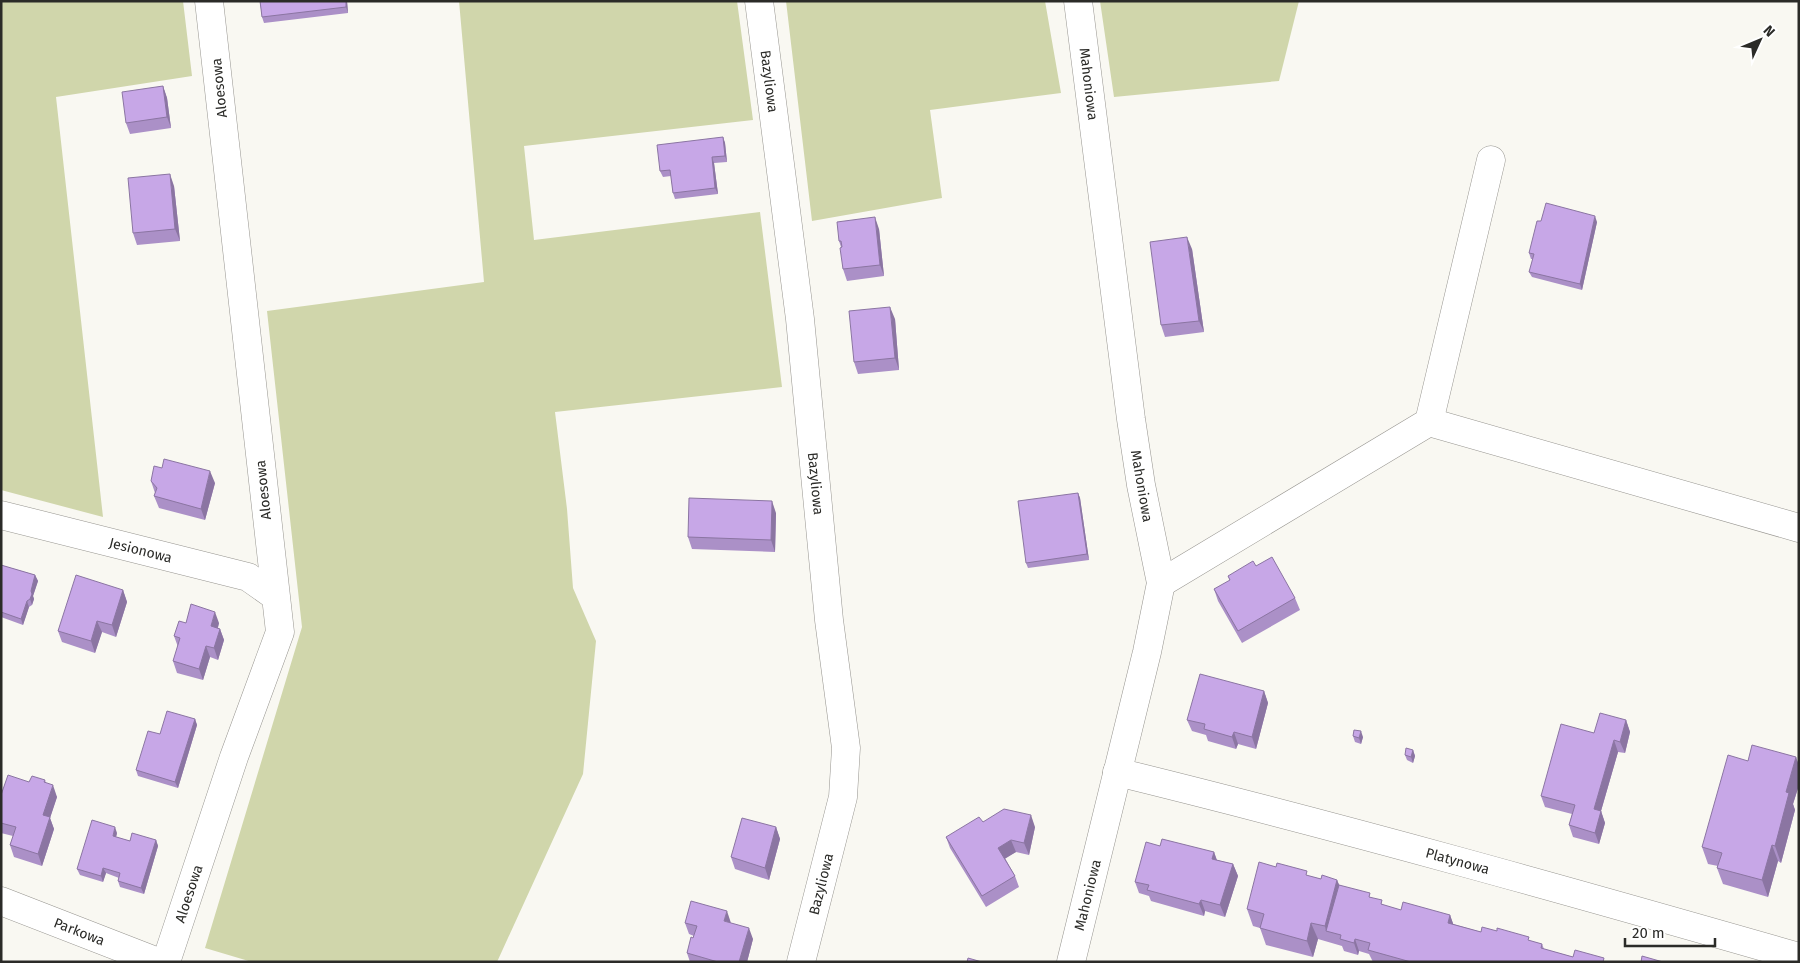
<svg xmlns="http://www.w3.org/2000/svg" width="1800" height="963" font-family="'Fira Sans',sans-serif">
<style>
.green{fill:#d0d6ab}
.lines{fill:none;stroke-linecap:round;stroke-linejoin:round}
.street-casing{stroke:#979590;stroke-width:29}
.street{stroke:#fff;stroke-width:28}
.wall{fill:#ab90c7}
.shaded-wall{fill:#8b75a2}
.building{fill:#c7a7e7;stroke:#8b75a2}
.labels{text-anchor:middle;stroke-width:4.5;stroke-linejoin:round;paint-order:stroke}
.street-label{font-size:14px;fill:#2b2b28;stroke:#fff}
</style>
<rect width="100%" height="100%" fill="#f9f8f2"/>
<path class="green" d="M1,1H183L192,76L56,97L103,517L1,490Z
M459,1H737L753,120L524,146L534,240L760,212L782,387L555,412L567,509L573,588L596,641L583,774L497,962H252L205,948L302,627L267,311L484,282Z
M786,1H1045L1061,93L930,110L942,198L812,221Z
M1100,1H1299L1279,81L1114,97Z"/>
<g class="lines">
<defs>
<g id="street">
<path id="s1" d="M759,1L800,319L829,620L846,748L843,797L801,962"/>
<path d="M1429,422L1799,528"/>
<path id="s2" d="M1,515L248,577L275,596"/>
<path d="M1161,583L1429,422L1491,160"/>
<path id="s3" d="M1117,772C1345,828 1572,892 1799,957"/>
<path id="s4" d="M1,901L158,962"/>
<path id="s5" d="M166,962L234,757L280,632L209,1"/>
<path id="s6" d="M1071,962L1147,652L1161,583L1141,485L1131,419L1078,1"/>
</g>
</defs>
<use href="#street" class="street-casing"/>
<use href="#street" class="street"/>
</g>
<path class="wall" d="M260,1H347L348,13L264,23L262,17Z
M163,86L167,98L171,128L130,134L126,123Z
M723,137L725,143L727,162L714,163L718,194L675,199L673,193L671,176L663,177L660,171Z
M174,186L180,241L137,245L133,233Z
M1541,221L1597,222L1582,290L1532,277L1529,272L1533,259H1531L1529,253Z
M879,229L884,276L847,281L843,269L841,247L839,241Z
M1192,249L1204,332L1165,337L1161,325Z
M895,319L899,370L858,374L854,362Z
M151,481L215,483L205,520L159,508L154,496L155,493Z
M1078,493L1080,498L1089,560L1028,568L1026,563Z
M776,513L775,552L692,549L688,537Z
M1,565L35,575L38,581L33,596L34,599L32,605L29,607L23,625L1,617Z
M1256,566L1295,598L1300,610L1242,643L1218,601L1214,589L1230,581L1228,576Z
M123,590L127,602L116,637L102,632L95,653L62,642L58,631Z
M186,623H219L218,628L220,629L224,640L218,660L210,657L203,680L177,673L173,661L178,647L174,636Z
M1264,691L1268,703L1256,749L1238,744L1236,749L1208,741L1206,735L1192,731L1187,720Z
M195,719L197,725L178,788L138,776L136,770L160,734Z
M1626,720L1630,732L1625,753L1618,752L1601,811L1605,823L1599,844L1573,837L1569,825L1572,814L1545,807L1541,796L1594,733Z
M1353,736L1363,737L1361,744L1355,742Z
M1413,750L1415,756L1413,763L1407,760L1405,755Z
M1796,757L1799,766V785L1793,804L1795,810L1781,863L1778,861L1768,897L1723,884L1717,868L1718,866L1708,864L1702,847L1748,761Z
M45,780L46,783L57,797L50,818L54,829L42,866L14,857L10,845L13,836L1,833V795L29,782Z
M983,822L1035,827L1029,855L1016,852L1005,858L1015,876L1019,887L986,907L950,848L946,837Z
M776,827L780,839L769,880L735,869L731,857Z
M117,833L116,837L130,841L156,840L158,846L144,894L120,887L118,881L119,878L106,873L103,882L80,875L77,869Z
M1160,846L1214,852L1217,860L1233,864L1238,876L1225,917L1205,911L1204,916L1151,901L1149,896L1139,893L1135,882Z
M1309,876L1321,879L1337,880L1339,885L1372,898L1383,905L1401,910L1450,915L1453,924L1481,932L1530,941L1542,944L1544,949L1573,957L1606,962H1373L1369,954L1359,951L1358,955L1344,951L1342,946L1318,939L1313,957L1266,945L1260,928L1253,926L1247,909Z
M685,923H731L753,939L747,962H690L687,953L694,936L689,934Z"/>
<path class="shaded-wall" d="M346,1H347L348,13L346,7Z
M163,86L167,98L171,128L167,117Z
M723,137L725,143L727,162L725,156Z
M712,157L714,163L718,194L715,188Z
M170,174L174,186L180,241L175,229Z
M1595,216L1597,222L1582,290L1580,284Z
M875,217L879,229L884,276L880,265Z
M1187,237L1192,249L1204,332L1199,321Z
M890,307L895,319L899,370L895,358Z
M210,471L215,483L205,520L201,509Z
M1078,493L1080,498L1089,560L1087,554Z
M772,501L776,513L775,552L771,540Z
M35,575L38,581L33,596L34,599L32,605L30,599L31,591Z
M123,590L127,602L116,637L112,625Z
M27,601L29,607L23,625L21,619Z
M215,612L219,623L215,637L211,626Z
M97,621L102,632L95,653L91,641Z
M220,629L224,640L218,660L214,648Z
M206,646L210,657L203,680L199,669Z
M1264,691L1268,703L1256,749L1252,737Z
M195,719L197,725L178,788L175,782Z
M1626,720L1630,732L1625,753L1620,742Z
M1361,731L1363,737L1361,744L1359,738Z
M1234,732L1238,744L1236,749L1232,737Z
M1614,740L1618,752L1601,811L1605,823L1599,844L1595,833L1594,809Z
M1413,750L1415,756L1413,763L1411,757Z
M1796,757L1799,766V785L1793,804L1795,810L1781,863L1775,846L1786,792Z
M53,785L57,797L50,818L54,829L42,866L38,854L43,815Z
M1031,815L1035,827L1029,855L1024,843Z
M115,827L117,833L115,841L113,836Z
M776,827L780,839L769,880L765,868Z
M156,840L158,846L144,894L141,888Z
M1011,840L1016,852L1003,860L998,848Z
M1772,845L1778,861L1768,897L1762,880Z
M1214,852L1218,864L1212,859Z
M1233,864L1238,876L1225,917L1220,905Z
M103,868L106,873L103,882L101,876Z
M1337,880L1344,896L1326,931L1325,926Z
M1201,900L1205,911L1204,916L1199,904Z
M727,911L731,923L724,921Z
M1450,915L1454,926L1448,923Z
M1311,923L1318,939L1313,957L1307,941Z
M749,928L753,939L747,962H739Z
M1355,939L1359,951L1358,955L1354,943Z"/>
<path class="building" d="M260,1H346V7L262,17Z
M163,86L167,117L126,123L122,92Z
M723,137L725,156L712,157L715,188L673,193L670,170L660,171L657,145Z
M170,174L175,229L133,233L128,178Z
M1546,203L1595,216L1580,284L1529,272L1534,254L1529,253L1537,221H1541Z
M875,217L880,265L843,269L840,248L842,247L841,241H839L837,222Z
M1187,237L1199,321L1161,325L1150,242Z
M890,307L895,358L854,362L849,311Z
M164,459L210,471L201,509L154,496L157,488L151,481L154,466L162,468Z
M1078,493L1087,554L1026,563L1018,501Z
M689,498L772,501L771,540L688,537Z
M1272,557L1295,598L1238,631L1214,589L1230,580L1228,576L1253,561L1256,566Z
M1,565L35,575L31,591L32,594L30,599L27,601L21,619L1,612Z
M76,575L123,590L112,625L97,621L91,641L58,631Z
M191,604L215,612L211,626L220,629L214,648L206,646L199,669L173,661L180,638L174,636L179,621L186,623Z
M1200,674L1264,691L1252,737L1234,732L1232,737L1204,729L1205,724L1187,720Z
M167,711L195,719L175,782L136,770L148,731L160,734Z
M1600,713L1626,720L1620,742L1614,740L1594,809L1601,811L1595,833L1569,825L1575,805L1541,796L1561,724L1594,733Z
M1354,730L1361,731L1359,738L1353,736Z
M1752,745L1796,757L1786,792L1789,793L1775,846L1772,845L1762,880L1717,868L1722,853L1702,847L1728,755L1748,761Z
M1406,748L1413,750L1411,757L1405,755Z
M8,775L29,782L32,776L45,780L44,782L53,785L43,815L50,817L38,854L10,845L16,827L1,823V795Z
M1004,809L1031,815L1024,843L1011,840L998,848L1015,876L982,896L946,837L979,817L983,822Z
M742,818L776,827L765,868L731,857Z
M92,820L115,827L113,836L130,841L132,833L156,840L141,888L118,881L120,873L103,868L101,876L77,869Z
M1162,839L1214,852L1212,859L1233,864L1220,905L1201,900L1199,904L1147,890L1149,885L1135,882L1146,842L1160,846Z
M1259,862L1276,867L1277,863L1307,871L1306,875L1321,879L1322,875L1337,880L1325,926L1311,923L1307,941L1260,928L1264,914L1247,909Z
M1339,885L1370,893L1369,897L1382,900L1381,904L1401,910L1403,902L1450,915L1448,923L1481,932L1482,927L1497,931V928L1529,937L1528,940L1542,944L1541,948L1573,957L1575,950L1604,958L1603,962H1411L1368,950L1370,943L1355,939L1354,943L1340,939L1341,935L1326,931Z
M691,901L727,911L724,921L749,928L739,962H718L687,953L691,937L693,938L697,926L685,923Z
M1642,956L1663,962H1641Z
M968,958L982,962H967Z"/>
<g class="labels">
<g class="street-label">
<text dy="5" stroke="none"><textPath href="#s1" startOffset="81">Bazyliowa</textPath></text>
<text transform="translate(1089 84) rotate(83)" y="5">Mahoniowa</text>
<text transform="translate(219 88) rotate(-96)" y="5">Aloesowa</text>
<text dy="5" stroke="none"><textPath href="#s1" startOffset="486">Bazyliowa</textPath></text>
<text transform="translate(1142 486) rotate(80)" y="5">Mahoniowa</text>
<text transform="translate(263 490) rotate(-96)" y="5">Aloesowa</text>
<text dy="5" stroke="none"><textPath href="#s2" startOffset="144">Jesionowa</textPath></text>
<text dy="5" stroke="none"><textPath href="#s3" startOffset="352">Platynowa</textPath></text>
<text transform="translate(821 884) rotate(-76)" y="5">Bazyliowa</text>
<text dy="5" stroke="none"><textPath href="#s5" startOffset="72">Aloesowa</textPath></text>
<text dy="5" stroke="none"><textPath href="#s6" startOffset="69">Mahoniowa</textPath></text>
<text dy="5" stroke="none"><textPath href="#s4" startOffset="84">Parkowa</textPath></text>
</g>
</g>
<rect width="1800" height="963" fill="none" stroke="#2b2b28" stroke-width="5"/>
<g transform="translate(1760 40) rotate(46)" stroke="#ffffff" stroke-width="4" paint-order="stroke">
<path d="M0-4L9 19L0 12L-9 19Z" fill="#2b2b28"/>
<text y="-8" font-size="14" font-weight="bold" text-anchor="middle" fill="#2b2b28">N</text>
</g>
<path d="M1625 938v8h90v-8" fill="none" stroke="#2b2b28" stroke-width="2.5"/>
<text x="1632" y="938" font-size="15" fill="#2b2b28" stroke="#ffffff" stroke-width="4" paint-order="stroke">20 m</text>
</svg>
